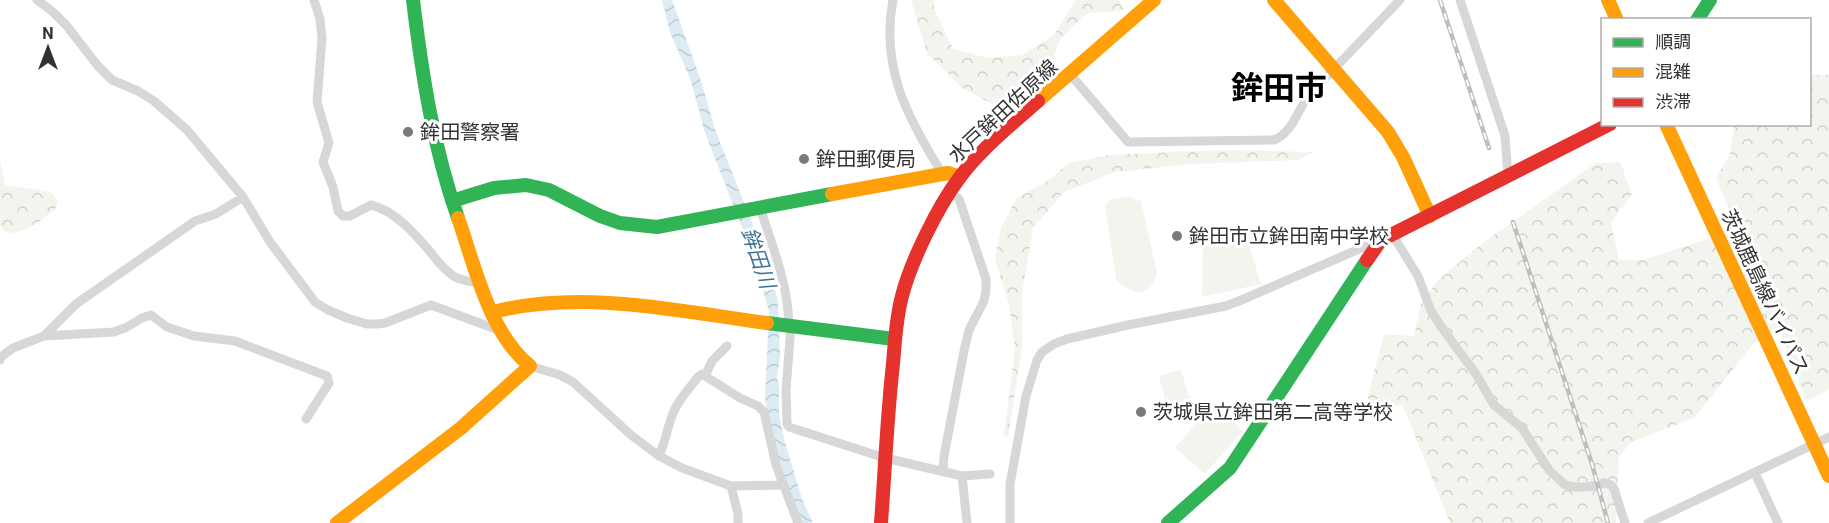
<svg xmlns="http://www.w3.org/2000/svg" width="1829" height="523" font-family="Roboto,'Noto Sans JP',sans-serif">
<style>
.forest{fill:url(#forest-crowns)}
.pitch{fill:#f1f5ed}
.water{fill:url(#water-waves)}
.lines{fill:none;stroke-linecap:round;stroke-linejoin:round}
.street{stroke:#d7d7d7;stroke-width:9}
.fast{stroke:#30b455;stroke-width:14}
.slow{stroke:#ff9f0a;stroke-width:14}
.jam{stroke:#e5322d;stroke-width:14}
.rail-casing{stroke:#bebebe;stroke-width:4.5}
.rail{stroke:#fff;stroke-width:2;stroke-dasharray:7;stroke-linecap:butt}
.poi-dot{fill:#7a7a7a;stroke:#fff;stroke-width:2}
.labels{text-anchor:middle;stroke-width:6;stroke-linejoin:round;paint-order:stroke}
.street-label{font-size:20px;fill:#333;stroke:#fff}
.poi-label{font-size:20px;fill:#333;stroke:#fff;text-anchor:start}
.water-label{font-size:21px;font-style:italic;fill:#3f7597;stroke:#fff}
.town-label{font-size:32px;font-weight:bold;fill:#000;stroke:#fff}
</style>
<defs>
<pattern id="forest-crowns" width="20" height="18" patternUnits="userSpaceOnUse" patternTransform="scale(1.5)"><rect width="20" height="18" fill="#f1f5ed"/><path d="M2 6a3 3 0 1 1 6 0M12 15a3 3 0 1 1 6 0" fill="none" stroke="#cfd2cc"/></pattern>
<pattern id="water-waves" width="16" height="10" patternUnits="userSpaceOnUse" patternTransform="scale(1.5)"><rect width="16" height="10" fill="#ddebf3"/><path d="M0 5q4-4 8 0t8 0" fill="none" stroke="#becad1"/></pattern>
</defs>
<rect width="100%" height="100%" fill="#fff"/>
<path class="forest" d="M911,0H934V9L953,49L988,58L1022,55L1054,35L1076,0H1119L1124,11L1087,13L1061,38L1054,57L1052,71L1005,111L962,88L927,53Z
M1810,75H1829V389L1806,402L1780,330L1754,343L1694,418L1631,442L1619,457L1616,523H1450L1402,404L1371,416L1368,396L1384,334L1414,336L1421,304L1438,280L1484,242L1596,163L1620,162L1632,194L1611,223L1619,260H1643L1737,229L1716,178L1730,155L1734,125L1810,124Z
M1221,150L1312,152L1300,160L1191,164L1115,172L1064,192L1033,228L1022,292V348L1008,437L1004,436L1015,349L1009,304L995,259L1001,228L1016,199L1050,179L1069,163L1109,155Z
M0,159L5,185L51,192L58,201L55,210L39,222L23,230L14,233L6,232L0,226Z"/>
<path class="pitch" d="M1129,197L1141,201L1157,274C1149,298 1133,296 1116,280L1105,205L1112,199Z
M1248,242L1261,284L1202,297L1203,245Z
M1181,370L1194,413L1171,420L1159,376Z
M1213,404L1243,431L1205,474L1175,448Z"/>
<path class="water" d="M662,0H672L700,78L716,132L762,248L778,301L780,357L777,378L779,385V415L784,439L802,499L813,523H801L776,459L765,400L769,311L751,250L705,133L691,81L670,32Z"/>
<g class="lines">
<path class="street" d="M37,0L53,12L66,25L98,66L112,80L138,91L154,101L187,130L243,197L270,242L315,302L328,310L347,318L367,324H377L385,323L431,305L501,331
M314,0L320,19L322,38L317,102L329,143L323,162L333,187L338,211L343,216H350L371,205C396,211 416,235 432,254C438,262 446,271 455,277C463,281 472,282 481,283
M893,0C880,67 908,119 942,173
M1460,0L1505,136L1508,177
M1070,74L1128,142L1274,140C1293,132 1297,111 1309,95L1400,0
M760,208C773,247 788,285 789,325
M1392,234L1418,276L1431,311L1442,328L1476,374L1494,405L1522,428L1549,470L1565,485L1575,487H1588L1605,483L1611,485L1614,489L1625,523
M791,326L786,390L787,424L789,427L885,458L962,476L967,523
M44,336L76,304L195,221L216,214L243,197
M0,360L2,356L13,348L44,336L114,332L127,327L142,318L151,315L167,327L194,336L235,341L327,376L329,383L306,419
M530,366L560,375L573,382L631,435L659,456L682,468L731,486L783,485
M705,376L740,398L758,406L764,412L776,465L798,523
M659,456C665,442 667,430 672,416C677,401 689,389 698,377L702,374L705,376L712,361L727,346
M943,472L944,456L964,351L969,330L984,301L986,290V279L959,199L950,191
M1755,473L1778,523
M962,476L990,474
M731,486L738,514V523
M1010,523V484L1026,396L1037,360L1042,352L1054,344L1067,339L1128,325L1226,306L1239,301L1380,240
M1648,523L1829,437"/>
<path class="fast" d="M413,0C422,74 433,147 458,218
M1697,20L1710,0
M452,201L494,188L526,185L549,190L600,216L620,223L657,227L832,194
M767,323L894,339
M1168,523L1230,468L1367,260"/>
<path class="slow" d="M1274,0L1388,132L1403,157L1430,216
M1608,0L1617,20
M1038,101L1154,0
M1666,124L1829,476
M832,194L948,173L960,177
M493,312C583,289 677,311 767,323
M337,523L461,428L530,366C489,333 475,266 458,218"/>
<path class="jam" d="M1367,260L1381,240L1610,124
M881,523C885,470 887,417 893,364C895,341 896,318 902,296C911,261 938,206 960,177C982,148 1011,125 1038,101"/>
<defs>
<path id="rail" d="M1440,0L1489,148
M1513,222L1592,464L1608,523"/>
</defs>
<use href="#rail" class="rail-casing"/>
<use href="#rail" class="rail"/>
</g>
<g class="poi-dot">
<circle cx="408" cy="132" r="6"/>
<circle cx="804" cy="159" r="6"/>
<circle cx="1177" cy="236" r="6"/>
<circle cx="1141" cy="412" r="6"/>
</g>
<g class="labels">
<g class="street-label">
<text transform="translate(1003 111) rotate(-43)" y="7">水戸鉾田佐原線</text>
<text transform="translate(1765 292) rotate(65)" y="7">茨城鹿島線バイパス</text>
</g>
<g class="poi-label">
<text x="420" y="139">鉾田警察署</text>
<text x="816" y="166">鉾田郵便局</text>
<text x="1189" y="243">鉾田市立鉾田南中学校</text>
<text x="1153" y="419">茨城県立鉾田第二高等学校</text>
</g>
<g class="water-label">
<text transform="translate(758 258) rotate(71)" y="7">鉾田川</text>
</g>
<g class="town-label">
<text x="1279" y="99">鉾田市</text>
</g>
</g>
<rect x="1601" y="18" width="210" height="108" fill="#ffffff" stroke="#adadad" stroke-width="1.5"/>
<rect x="1613" y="38" width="30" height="9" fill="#30b455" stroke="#adadad" stroke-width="1.5"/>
<text x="1655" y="48" font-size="18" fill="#333333">順調</text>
<rect x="1613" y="68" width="30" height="9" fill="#ff9f0a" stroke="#adadad" stroke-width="1.5"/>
<text x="1655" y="78" font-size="18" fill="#333333">混雑</text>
<rect x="1613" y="98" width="30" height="9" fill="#e5322d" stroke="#adadad" stroke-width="1.5"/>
<text x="1655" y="108" font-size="18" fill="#333333">渋滞</text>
<g transform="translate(48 48)" stroke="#ffffff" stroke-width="4.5" paint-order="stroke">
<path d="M0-4.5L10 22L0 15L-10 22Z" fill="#333333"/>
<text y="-9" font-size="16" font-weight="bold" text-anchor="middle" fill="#333333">N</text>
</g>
</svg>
